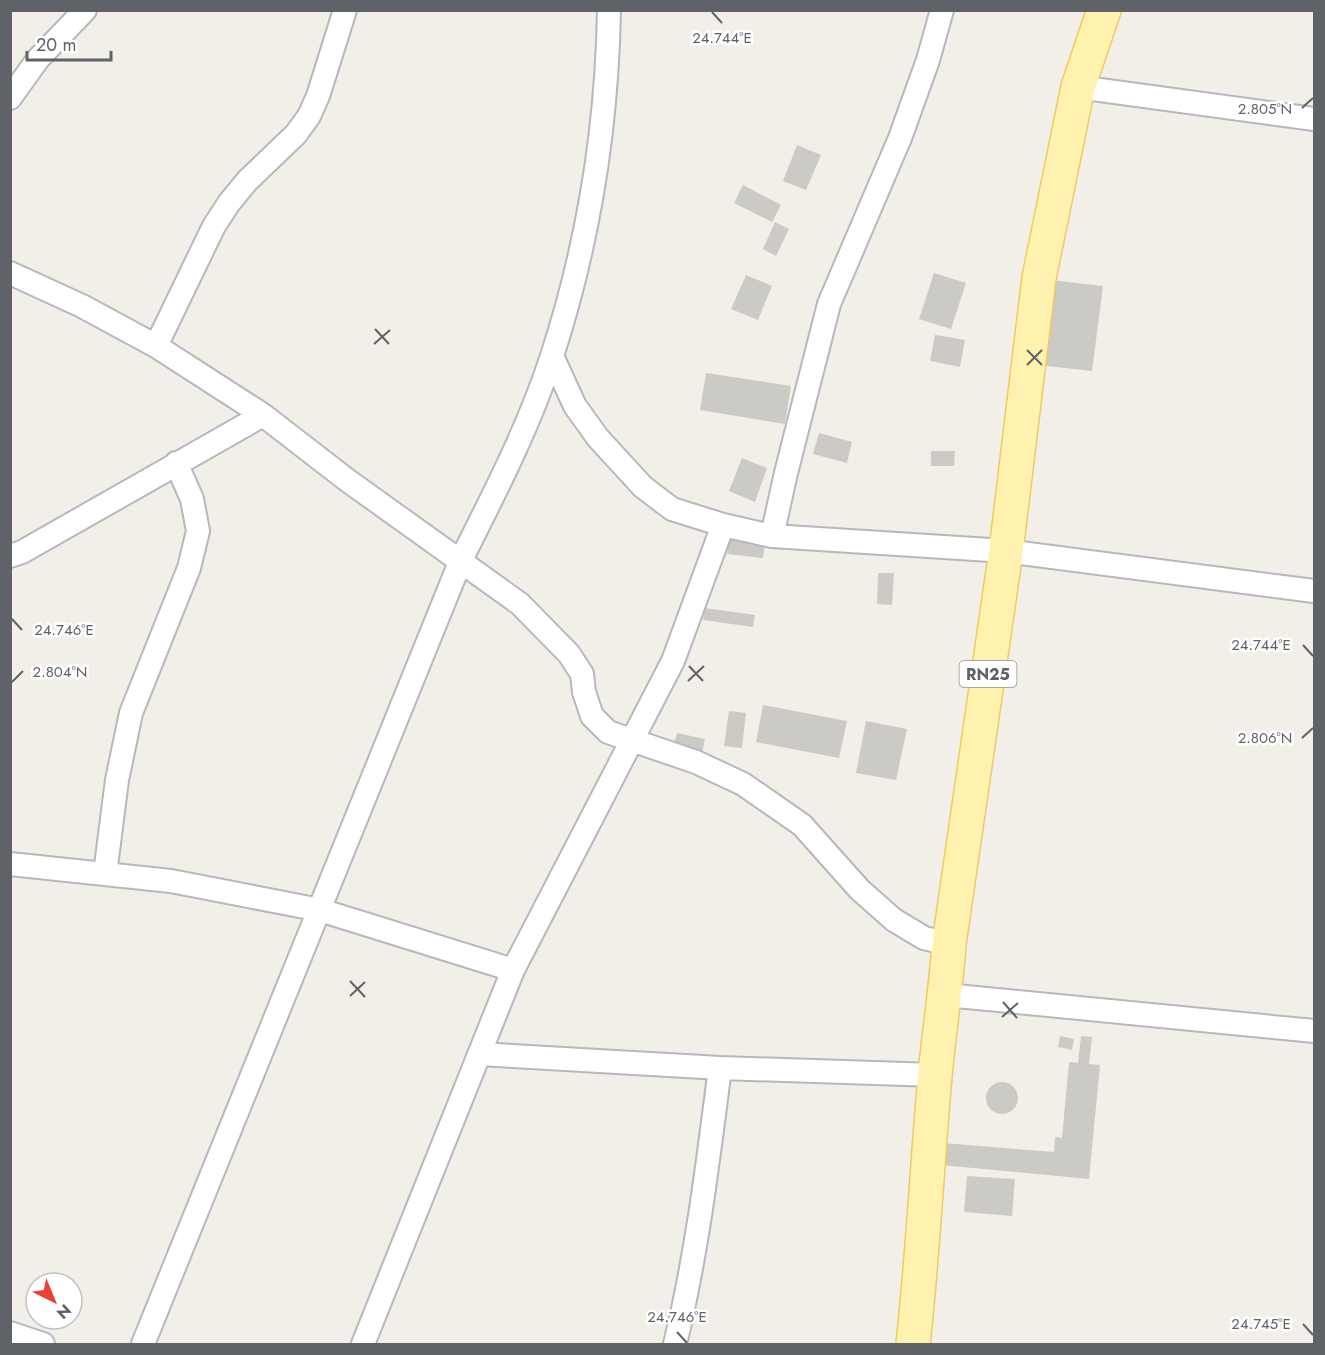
<svg xmlns="http://www.w3.org/2000/svg" width="1325" height="1355" font-family="Jost,sans-serif">
<style>
.building{fill:#cccac5}
.lines{fill:none;stroke-linecap:round;stroke-linejoin:round}
.street-casing{stroke:#b5b8bc;stroke-width:26}
.primary-casing{stroke:#f2c960;stroke-width:36}
.street{stroke:#fff;stroke-width:22}
.primary{stroke:#fff2af;stroke-width:33}
.ticks{fill:none;stroke:#5f6368;stroke-width:2}
.labels{text-anchor:middle;stroke-width:5;stroke-linejoin:round;paint-order:stroke}
.shield{fill:#fff;stroke:#8f9295;stroke-width:1.5}
.shield-label{font-size:16px;font-weight:bold;fill:#5f6368}
.ticks-label{font-size:15px;text-anchor:middle;fill:#5f6368;stroke:#fff;stroke-width:5;stroke-linejoin:round;paint-order:stroke}
</style>
<rect width="100%" height="100%" fill="#f1efe8"/>
<path class="building" d="M797,145L821,155L806,190L783,181Z
M743,185L781,205L772,222L734,203Z
M775,222L789,229L776,256L763,249Z
M934,273L966,283L951,329L919,319Z
M746,275L772,286L758,320L731,309Z
M1049,280L1103,286L1092,371L1037,365Z
M935,335L965,340L960,367L930,361Z
M706,373L791,386L785,424L700,410Z
M819,433L852,442L847,463L813,454Z
M931,451H955L954,466H931Z
M742,458L767,468L755,502L729,491Z
M729,539L765,542L763,558L727,554Z
M878,573H894L892,605L877,604Z
M705,608L755,615L753,627L703,620Z
M763,705L847,721L839,758L756,742Z
M729,711L746,713L742,748L724,746Z
M866,721L907,729L896,780L856,773Z
M677,733L705,739L702,754L673,748Z
M1060,1036L1074,1039L1072,1050L1058,1047Z
M1081,1036L1092,1037L1089,1064L1100,1065L1089,1179L941,1165L943,1143L1054,1152L1055,1137L1062,1138L1069,1062L1078,1063Z
M986 1098a16 16 0 1 1 32 0a16 16 0 1 1-32 0Z
M967,1176L1015,1179L1012,1216L964,1212Z"/>
<g class="lines">
<defs>
<path id="street" d="M1078,87L1314,119
M10,98L38,59L85,10
M10,273L82,306L156,346L263,415L347,480L520,604L569,654L582,674L584,692L592,716L608,732L696,762L743,784L802,825L860,890L894,920L924,938L949,944
M156,346L214,226L229,203L247,181L296,134L309,116L318,96L345,10
M552,356L575,406L598,438L643,487L672,509L723,525L772,536L1006,551L1314,591
M772,536L786,473L829,304L900,138L928,60L942,10
M10,556L22,552L263,415
M10,864L171,881L320,910L513,970
M105,874L117,780L131,713L189,568L198,531L192,499L176,463
M946,995L1314,1031
M479,1054L720,1068L935,1075
M10,1333L43,1344
M143,1344L461,560C494,494 529,427 552,356C588,245 607,127 609,10
M363,1344L513,970L673,661L723,525
M675,1344C697,1254 708,1161 720,1068"/>
<path id="primary" d="M913,1344C923,1255 927,1165 935,1076C939,1032 946,988 949,944L1006,551L1039,278L1078,87L1104,10"/>
</defs>
<use href="#street" class="street-casing"/>
<use href="#primary" class="primary-casing"/>
<use href="#street" class="street"/>
<use href="#primary" class="primary"/>
</g>
<path class="ticks" d="M712,12L722,23M1302,108L1313,98M375,329L389,344M374,344L390,330M1027,350L1042,365M1027,365L1042,350M12,619L22,630M1303,645L1313,656M689,666L703,681M688,681L704,666M12,682L23,671M1302,738L1313,728M350,981L365,997M350,996L365,982M1003,1002L1017,1018M1002,1017L1018,1003M1303,1324L1313,1335M677,1332L687,1343"/>
<g class="labels">
<rect class="shield" x="959.5" y="661" width="57" height="26" rx="4.5"/>
<g class="shield-label">
<text x="988" y="680">RN25</text>
</g>
</g>
<g class="ticks-label">
<text x="722" y="43">24.744°E</text>
<text x="1265" y="114">2.805°N</text>
<text x="64" y="635">24.746°E</text>
<text x="1261" y="650">24.744°E</text>
<text x="60" y="677">2.804°N</text>
<text x="1265" y="743">2.806°N</text>
<text x="677" y="1322">24.746°E</text>
<text x="1261" y="1329">24.745°E</text>
</g>
<rect width="1325" height="1355" fill="none" stroke="#5f6368" stroke-width="24"/>
<g transform="translate(54 1301) rotate(137)"><circle r="28" fill="#ffffff" stroke="#bfc1c3" stroke-width="1.5"/>
<path d="M0-4.5L10 22L0 15L-10 22Z" fill="#ea4335"/>
<text y="-9" font-size="16" font-weight="bold" text-anchor="middle" fill="#5f6368">N</text>
</g>
<path d="M27 51v9h84v-9" fill="none" stroke="#5f6368" stroke-width="3"/>
<text x="36" y="51" font-size="18" fill="#5f6368" stroke="#ffffff" stroke-width="4.5" paint-order="stroke">20 m</text>
</svg>
